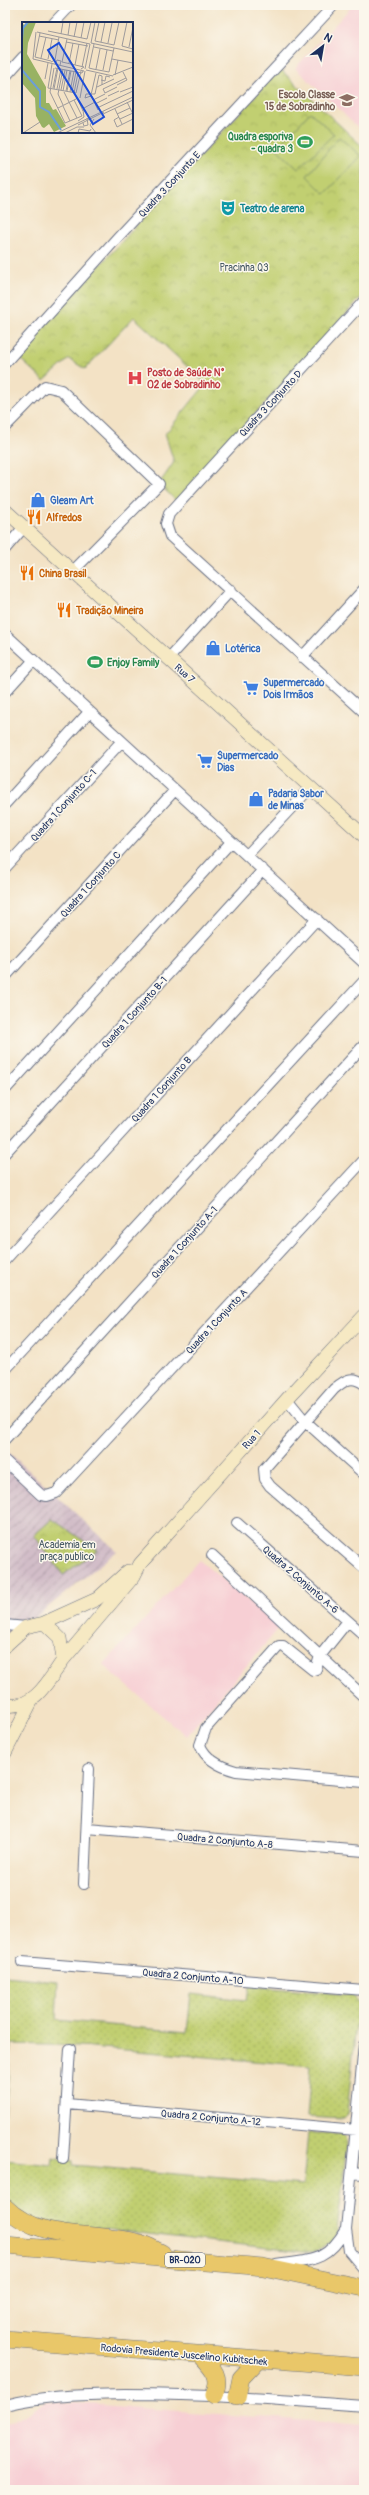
<svg xmlns="http://www.w3.org/2000/svg" width="369" height="2495" font-family="Pangolin,sans-serif">
<style>
.built{fill:#f7cfd4}
.industrial{fill:url(#industrial-furrows)}
.grass{fill:url(#grass-dots);stroke:#6e7f68}
.park{fill:url(#park-crowns);stroke:#6e7f68}
.pitch{fill:#c1cf71;stroke:#6e7f68}
.lines{fill:none;stroke-linecap:round;stroke-linejoin:round}
.street-casing{stroke:#676e82;stroke-width:12}
.secondary-casing{stroke:#676e82;stroke-width:14}
.highway-casing{stroke:#676e82;stroke-width:18}
.street{stroke:#fff;stroke-width:10}
.secondary{stroke:#f6e9c3;stroke-width:13}
.highway{stroke:#e9c769;stroke-width:17}
.labels{text-anchor:middle;stroke-width:3;stroke-linejoin:round;paint-order:stroke}
.shield{fill:#fbf7ec;stroke:#5e6b89;stroke-width:1}
.shield-label{font-size:9px;font-weight:bold;fill:#1b2f5e}
.education-label{font-size:10px;font-weight:bold;fill:#785e54;stroke:#fbf7ec;text-anchor:end}
.leisure-label{font-size:10px;font-weight:bold;fill:#27864d;stroke:#fbf7ec;text-anchor:end}
.street-label{font-size:10px;fill:#1b2f5e;stroke:#fbf7ec}
.culture-label{font-size:10px;font-weight:bold;fill:#0d838f;stroke:#fbf7ec;text-anchor:start}
.park-label{font-size:10px;fill:#445763;stroke:#fbf7ec}
.health-label{font-size:10px;font-weight:bold;fill:#be3a42;stroke:#fbf7ec;text-anchor:start}
.shop-label{font-size:10px;font-weight:bold;fill:#366cbe;stroke:#fbf7ec;text-anchor:start}
.food-label{font-size:10px;font-weight:bold;fill:#c56008;stroke:#fbf7ec;text-anchor:start}
.inset-river{fill:none;stroke:#6c9fd8;stroke-width:2}
.inset-road{fill:none;stroke:#9d9a9c;stroke-width:1}
.view{fill:#1d4ed8;fill-opacity:0.15;stroke:#1d4ed8;stroke-width:2}
.inset-edge{fill:none;stroke:#1b2f5e;stroke-width:2}
</style>
<defs>
<pattern id="industrial-furrows" width="10" height="10" patternUnits="userSpaceOnUse"><rect width="10" height="10" fill="#d2bdc8"/><path d="M-1 1l2-2M0 10L10 0M9 11l2-2" fill="none" stroke="#aa9aa6"/></pattern>
<pattern id="grass-dots" width="8" height="8" patternUnits="userSpaceOnUse"><rect width="8" height="8" fill="#c1cf71"/><path d="M2 2h.1M6 6h.1" fill="none" stroke="#a5b264" stroke-width="1.8" stroke-linecap="round"/></pattern>
<pattern id="park-crowns" width="20" height="18" patternUnits="userSpaceOnUse"><rect width="20" height="18" fill="#c1cf71"/><path d="M2 6a3 3 0 1 1 6 0M12 15a3 3 0 1 1 6 0" fill="none" stroke="#a5b264"/></pattern>
</defs>
<rect width="100%" height="100%" fill="#fbf7ec"/>
<filter id="ink" filterUnits="userSpaceOnUse"><feTurbulence type="fractalNoise" baseFrequency=".025" numOctaves="2"/><feDisplacementMap in="SourceGraphic" scale="8" xChannelSelector="R" yChannelSelector="G"/><feConvolveMatrix kernelMatrix="1 2 1 2 8 2 1 2 1" color-interpolation-filters="sRGB"/></filter>
<filter id="wash" filterUnits="userSpaceOnUse"><feTurbulence type="fractalNoise" baseFrequency=".012" numOctaves="4" result="noise"/><feDisplacementMap in="SourceGraphic" scale="16" xChannelSelector="R" yChannelSelector="G"/><feGaussianBlur stdDeviation="0.9" result="paint"/><feColorMatrix in="noise" values="0 0 0 0 0 0 0 0 0 0 0 0 0 0 0 0 0 1.4 0 .05"/><feComposite in="paint" operator="in"/></filter>
<g filter="url(#wash)">
<rect width="100%" height="100%" fill="#f3e2c5"/>
<path class="built" d="M353,5H364V133L295,68Z
M199,1560L280,1627L186,1736L103,1665Z
M48,2401L364,2425V2490H5V2425Z"/>
<path class="industrial" d="M5,1449L117,1551L5,1642Z"/>
<path class="grass" d="M5,1976L58,1981L56,2020L187,2032L191,1994L247,2000L249,1986L352,1995L358,2003L347,2115L343,2119L307,2117L311,2066L79,2046L11,2044L5,2115Z
M308,2133H340L345,2136L347,2143L337,2232L331,2242L312,2253L44,2222L29,2219L5,2199V2160L52,2165L53,2157L73,2161V2165L303,2185Z"/>
<path class="park" d="M280,69L364,148V294L176,501L159,484L174,462L165,434L206,384L134,317L85,369L69,359L44,381L17,356Z
M52,1519L97,1550L63,1575L34,1535Z"/>
<path class="pitch" d="M310,112L334,134L298,169L277,149Z
M339,137L361,156L325,194L307,176Z"/>
</g>
<g filter="url(#ink)">
<g class="lines">
<defs>
<path id="street" d="M54,23L71,5
M5,77L23,57
M364,301L169,514L166,524L170,536L364,712
M5,363L117,238L334,5
M5,427L45,386L61,390L159,484L73,571
M5,549L24,527
M5,634L364,963
M302,657L364,589
M169,658L231,590
M5,692L33,661
M5,804L89,712
M247,855L311,787
M5,868L121,742
M5,977L175,790
M5,1090L231,842
M5,1153L263,870
M5,1260L317,919
M5,1370L364,981
M364,1384C352,1375 345,1380 334,1389L264,1469L265,1479L270,1486L364,1568
M287,1399L305,1421L364,1474
M5,1439L364,1045
M5,1461L41,1495L47,1496L56,1493L364,1160
M237,1523L364,1635
M212,1555L320,1656L348,1621
M5,1625L26,1627
M362,1695L320,1656L316,1669L313,1670L283,1646H279L206,1728L200,1745C206,1760 221,1767 236,1771L364,1782
M87,1828L364,1851
M84,1884L89,1769
M22,1962L364,1990
M364,2045L346,2229L349,2251L364,2269
M67,2104L356,2130
M63,2159L70,2049
M352,2173L364,2174
M276,2265C312,2260 327,2262 346,2229
M5,2405C45,2395 84,2395 125,2394C205,2394 284,2400 364,2406"/>
<path id="secondary" d="M5,510L364,836
M44,1623L97,1599L128,1571
M5,1646L26,1627L44,1623L60,1638L63,1660C49,1680 34,1710 5,1705
M63,1660L134,1576L140,1564L287,1399L364,1316
M5,1753L32,1700"/>
<path id="highway" d="M5,2207C41,2243 94,2230 140,2243C147,2245 155,2250 162,2253
M5,2245L263,2267L364,2288
M5,2339L364,2367
M201,2355C213,2368 222,2377 214,2395
M237,2397L241,2378L257,2361"/>
</defs>
<use href="#street" class="street-casing"/>
<use href="#secondary" class="secondary-casing"/>
<use href="#highway" class="highway-casing"/>
<use href="#street" class="street"/>
<use href="#secondary" class="secondary"/>
<use href="#highway" class="highway"/>
</g>
</g>
<defs>
<symbol id="school-bare" viewBox="-9 -9 18 18"><path d="M0-5L7-2L0 1L-7-2ZM-4 1L0 2.5L4 1V4Q0 6-4 4Z" fill="#8d6e63" stroke="#fbf7ec" stroke-width="2.5" paint-order="stroke"/></symbol>
<symbol id="stadium-bare" viewBox="-9 -9 18 18"><path d="M0-5a6.5 5 0 1 0 0 10a6.5 5 0 1 0 0-10ZM-3.5-1.8h7v3.6h-7Z" fill="#2e9e5b" stroke="#fbf7ec" stroke-width="2.5" paint-order="stroke"/></symbol>
<symbol id="theatre-bare" viewBox="-9 -9 18 18"><path d="M-5-5.5Q0-4 5-5.5V0Q5 5 0 6Q-5 5-5 0ZM-3.3-2.5H-1v1.5H-3.3ZM1-2.5H3.3v1.5H1ZM-2.8 1Q0 5.5 2.8 1Z" fill="#0f9aa8" stroke="#fbf7ec" stroke-width="2.5" paint-order="stroke"/></symbol>
<symbol id="hospital-bare" viewBox="-9 -9 18 18"><path d="M-5-5h3v3.5h4V-5h3V5h-3V1.5h-4V5h-3Z" fill="#e0444e" stroke="#fbf7ec" stroke-width="2.5" paint-order="stroke"/></symbol>
<symbol id="shop-bare" viewBox="-9 -9 18 18"><path d="M-5-2.5h2.3a2.7 3.5 0 0 1 5.4 0H5L5.5 6h-11ZM-1.5-2.5h3a1.5 2.3 0 0 0-3 0Z" fill="#3f7fe0" stroke="#fbf7ec" stroke-width="2.5" paint-order="stroke"/></symbol>
<symbol id="restaurant-bare" viewBox="-9 -9 18 18"><path d="M-5-6h1v4h1v-4h1v4h1v-4h1v5L-1.5 .5V6h-2V.5L-5-1ZM5-6V6H3V1.5H1.5Q1.5-4 5-6Z" fill="#e8710a" stroke="#fbf7ec" stroke-width="2.5" paint-order="stroke"/></symbol>
<symbol id="supermarket-bare" viewBox="-9 -9 18 18"><path d="M-6-5.5h2.5l.6 2H6L4.5 2H-2.5L-4.4-4H-6ZM-1.5 3.2a1.3 1.3 0 1 0 .1 0ZM3 3.2a1.3 1.3 0 1 0 .1 0Z" fill="#3f7fe0" stroke="#fbf7ec" stroke-width="2.5" paint-order="stroke"/></symbol>
</defs>
<g fill-rule="evenodd">
<use href="#school-bare" x="336" y="89" width="22" height="22"/>
<use href="#stadium-bare" x="294" y="131" width="22" height="22"/>
<use href="#theatre-bare" x="217" y="197" width="22" height="22"/>
<use href="#hospital-bare" x="124" y="367" width="22" height="22"/>
<use href="#shop-bare" x="27" y="489" width="22" height="22"/>
<use href="#restaurant-bare" x="23" y="506" width="22" height="22"/>
<use href="#restaurant-bare" x="16" y="562" width="22" height="22"/>
<use href="#restaurant-bare" x="53" y="599" width="22" height="22"/>
<use href="#shop-bare" x="202" y="637" width="22" height="22"/>
<use href="#stadium-bare" x="84" y="651" width="22" height="22"/>
<use href="#supermarket-bare" x="240" y="677" width="22" height="22"/>
<use href="#supermarket-bare" x="194" y="750" width="22" height="22"/>
<use href="#shop-bare" x="245" y="788" width="22" height="22"/>
</g>
<g class="labels">
<rect class="shield" x="165" y="2253" width="40" height="14" rx="3"/>
<g class="shield-label">
<text x="185" y="2263">BR-020</text>
</g>
<g class="education-label">
<text x="335" y="98">Escola Classe<tspan x="335" dy="12">15 de Sobradinho</tspan></text>
</g>
<g class="leisure-label">
<text x="293" y="140">Quadra esporiva<tspan x="293" dy="12">- quadra 3</tspan></text>
<text x="107" y="666" text-anchor="start">Enjoy Family</text>
</g>
<g class="street-label">
<text transform="translate(169 184) rotate(-47)" y="4">Quadra 3 Conjunto E</text>
<text transform="translate(270 403) rotate(-47)" y="4">Quadra 3 Conjunto D</text>
<text transform="translate(185 673) rotate(42)" y="4">Rua 7</text>
<text transform="translate(63 805) rotate(-48)" y="4">Quadra 1 Conjunto C-1</text>
<text transform="translate(90 884) rotate(-48)" y="4">Quadra 1 Conjunto C</text>
<text transform="translate(134 1012) rotate(-48)" y="4">Quadra 1 Conjunto B-1</text>
<text transform="translate(161 1089) rotate(-48)" y="4">Quadra 1 Conjunto B</text>
<text transform="translate(184 1242) rotate(-48)" y="4">Quadra 1 Conjunto A-1</text>
<text transform="translate(216 1321) rotate(-47)" y="4">Quadra 1 Conjunto A</text>
<text transform="translate(251 1439) rotate(-48)" y="4">Rua 1</text>
<text transform="translate(301 1579) rotate(41)" y="4">Quadra 2 Conjunto A-6</text>
<text transform="translate(225 1840) rotate(5)" y="4">Quadra 2 Conjunto A-8</text>
<text transform="translate(193 1976) rotate(5)" y="4">Quadra 2 Conjunto A-10</text>
<text transform="translate(211 2117) rotate(5)" y="4">Quadra 2 Conjunto A-12</text>
<text transform="translate(184 2354) rotate(5)" y="4">Rodovia Presidente Juscelino Kubitschek</text>
</g>
<g class="culture-label">
<text x="240" y="212">Teatro de arena</text>
</g>
<g class="park-label">
<text x="244" y="271">Pracinha Q3</text>
<text x="67" y="1548">Academia em<tspan x="67" dy="12">praça publico</tspan></text>
</g>
<g class="health-label">
<text x="147" y="376">Posto de Saúde N°<tspan x="147" dy="12">02 de Sobradinho</tspan></text>
</g>
<g class="shop-label">
<text x="50" y="504">Gleam Art</text>
<text x="225" y="652">Lotérica</text>
<text x="263" y="686">Supermercado<tspan x="263" dy="12">Dois Irmãos</tspan></text>
<text x="217" y="759">Supermercado<tspan x="217" dy="12">Dias</tspan></text>
<text x="268" y="797">Padaria Sabor<tspan x="268" dy="12">de Minas</tspan></text>
</g>
<g class="food-label">
<text x="46" y="521">Alfredos</text>
<text x="39" y="577">China Brasil</text>
<text x="76" y="614">Tradição Mineira</text>
</g>
</g>
<g transform="translate(22 22)">
<rect width="111" height="111" fill="#f3e2c5"/>
<path d="M4,0H14L6,21L5,32L24,65V81H27L31,88L34,87L44,104L32,110L27,102L22,106L20,105L14,94L13,76L0,61V2L3,3Z" fill="#98b263"/>
<path class="inset-river" d="M0,17L1,6L6,0M0,48L18,69V85L27,90L39,108"/>
<path class="inset-road" d="M77,0L73,19L92,23L97,0M105,0L100,24L111,27M26,9L65,17L69,0M14,10L11,37L62,49M15,10L68,22M18,11L13,35L29,39M39,12L41,0M46,13L48,0M17,14L37,18M52,15L55,0M59,16L62,0M45,17L40,40L62,45L59,47M44,20L66,24M79,20L83,0M69,21L111,30M69,21L73,0M86,21L90,1M72,22L67,46L71,47L87,50L92,26M72,25L91,29M107,25L111,5M19,36L24,15M26,37L30,17M90,37L111,41M29,40L33,38L37,15M47,41L51,21M30,42L26,66L54,71L59,49M33,42L35,38L39,39L38,43M53,43L57,22M60,45L65,21M32,46L28,70L43,101L60,94M33,46L60,51L61,49M63,47L68,22M74,47L78,27M64,48L91,54M81,48L85,28M74,51L69,73L76,88M91,53L111,45M93,53L96,38M23,57L26,41M79,58L83,59L84,54L88,55M95,63L105,58L101,50M75,65L92,57M95,65L83,71L81,67L104,56M31,66L35,46M32,67L36,46M35,67L39,47M39,68L43,48M41,69L45,48M44,69L48,49M45,69L49,49M42,70L55,96M48,70L52,49M50,70L54,50M98,70L111,65M52,71L56,51M67,72H64L63,76L69,74M70,72H73L77,53L80,54V63M86,74L97,69M58,76L63,49M52,78L60,94M56,78L61,89M71,78L83,72M105,80L111,92M73,82L85,76M41,83L36,72L41,47M41,84L48,99M36,86L56,76M62,86L73,80M75,86L111,69M93,87L100,102M81,92L111,78M95,92L108,86M97,95L92,98L95,105L111,97M72,97L68,103L74,111M98,97L111,91M56,99L62,95L61,88M61,101L62,104L66,103L65,96M56,103L82,90M1,111L18,100M35,111L111,75M43,111L55,105H62M56,111L57,107L68,109L69,107"/>
<path class="view" d="M37,21L82,95L71,102L26,28Z"/>
<rect width="111" height="111" class="inset-edge"/>
</g>
<rect width="369" height="2495" fill="none" stroke="#fbf7ec" stroke-width="20"/>
<g transform="translate(323 46) rotate(31)" stroke="#fbf7ec" stroke-width="3" paint-order="stroke">
<path d="M0-3L7 15L0 10L-7 15Z" fill="#1b2f5e"/>
<text y="-6" font-size="11" font-weight="bold" text-anchor="middle" fill="#1b2f5e">N</text>
</g>
</svg>
